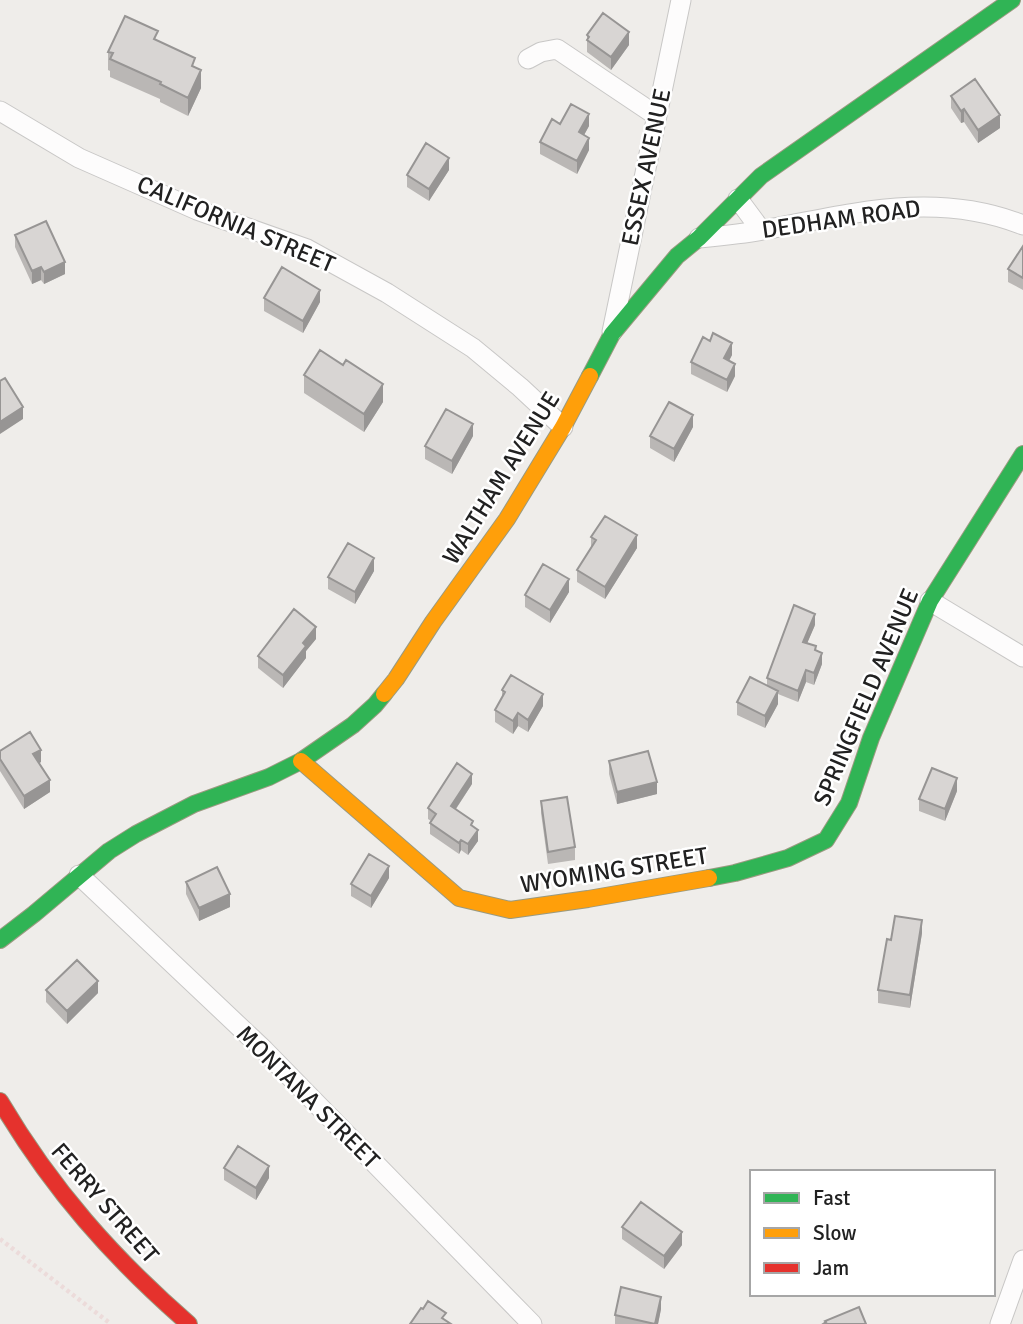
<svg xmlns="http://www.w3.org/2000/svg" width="1023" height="1324" font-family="Signika,sans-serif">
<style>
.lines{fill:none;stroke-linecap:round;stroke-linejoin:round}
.street-casing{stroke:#c8c7c6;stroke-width:21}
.fast-casing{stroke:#9a9a80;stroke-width:18}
.slow-casing{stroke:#9a9a80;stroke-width:18}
.jam-casing{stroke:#9a9a80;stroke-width:18}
.path{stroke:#ecdbda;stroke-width:4.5;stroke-dasharray:3.5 3.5;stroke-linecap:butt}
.street{stroke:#fdfcfc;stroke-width:19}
.fast{stroke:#30b455;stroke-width:16}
.slow{stroke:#ff9f0a;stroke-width:16}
.jam{stroke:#e5322d;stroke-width:16}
.wall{fill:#bab7b5}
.shaded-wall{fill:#979594}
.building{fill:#d8d5d3;stroke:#979594;stroke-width:2}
.labels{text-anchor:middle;stroke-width:5;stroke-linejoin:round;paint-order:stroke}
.street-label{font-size:24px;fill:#212121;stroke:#fff}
</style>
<rect width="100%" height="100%" fill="#efedea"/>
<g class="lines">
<defs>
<path id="street" d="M528,59L541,52L557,49L657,116
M0,111L79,158L197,210L307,249L387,293L473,348L520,387L563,427
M738,199L761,230
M699,238C720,236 742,234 763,230C851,214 935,190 1023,225
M612,332L681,0
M930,601L1023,657
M79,875L264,1050L532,1324
M1000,1324L1023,1260"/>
<path id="fast" d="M590,376L612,334L677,256L699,238L761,176L1012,0
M709,878L735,873L788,858L826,840L849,803L871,738L930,601L1023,454
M0,940L34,914L109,851L136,834L194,804L269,777L301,761L353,725L375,705L384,694"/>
<path id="slow" d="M384,694L396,679L433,622L507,519L563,427L590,376
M301,761L459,898L510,910L588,899L709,878"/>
<path id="jam" d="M0,1101C52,1189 112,1257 189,1324"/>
</defs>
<use href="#street" class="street-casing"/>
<use href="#fast" class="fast-casing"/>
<use href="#slow" class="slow-casing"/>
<use href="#jam" class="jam-casing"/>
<path class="path" d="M0,1239L111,1324"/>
<use href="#street" class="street"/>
<use href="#fast" class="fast"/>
<use href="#slow" class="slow"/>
<use href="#jam" class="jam"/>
</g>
<path class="wall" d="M587,35L629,45L611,70L587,52Z
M158,41L195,67L201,88L188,116L160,102V99L110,77V71L108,70V52Z
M951,96L1000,128L978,143L964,122L961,123L951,108Z
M560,124L589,126L584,135L589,150L577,174L540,154V142Z
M449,170L429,201L407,187V175Z
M15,235L65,274L44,284L41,280L32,284L15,247Z
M1023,246V290L1008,282V269Z
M264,298L320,302L303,333L264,311Z
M732,355L729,361L735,376L727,392L691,374V362Z
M304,375L383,402L364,432L304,393Z
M693,427L674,462L650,448V436Z
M473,436L452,474L425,459V446Z
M591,537L637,548L605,599L577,582V570L591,548Z
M374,571L355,604L328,589V577Z
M569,592L550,623L525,607V595Z
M815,625L807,643L816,651L822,664L814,685L806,682L798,702L778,694V704L765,728L737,715V702L767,686V678Z
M316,639L306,651V658L283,688L258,668V656Z
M502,690L543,706L528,732L518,726L513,734L495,722V710L502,698Z
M0,751L41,762L39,763L50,792L24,809L0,771Z
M609,761L657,794L617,804L609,774Z
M472,784L456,809L473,827L478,841L468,855L461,850L459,854L430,834V823L431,821L428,819V808Z
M957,791L945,821L919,811V799Z
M541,801L575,847V860L548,864L541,813Z
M389,878L371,908L351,896V884Z
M186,882L230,907L199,921L186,894Z
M922,933L910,1008L878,1003V990L891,940Z
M46,990L98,993L67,1024L46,1002Z
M224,1168L269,1178L256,1200L224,1180Z
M622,1227L682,1245L664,1269L622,1239Z
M661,1309L658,1324H615V1315Z"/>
<path class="shaded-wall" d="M629,32V45L611,70V57Z
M201,70V88L188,116V98Z
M964,109V122L961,123V111Z
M589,114V126L579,144V132Z
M1000,115V128L978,143V130Z
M589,138V150L577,174V161Z
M449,158V170L429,201V189Z
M65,262V274L44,284V272Z
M41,267V280L32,284V271Z
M320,290V302L303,333V321Z
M732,343V355L724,370V358Z
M735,364V376L727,392V380Z
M383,384V402L364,432V414Z
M23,407V419L0,434V422Z
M693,415V427L674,462V449Z
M473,424V436L452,474V461Z
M637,535V548L605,599V587Z
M374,558V571L355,604V592Z
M569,579V592L550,623V610Z
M815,614V625L803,653V642Z
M316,627V639L306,651V658L283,688V675L303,643Z
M822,653V664L814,685V673Z
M806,670V682L798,702V691Z
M778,691V704L765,728V716Z
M543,694V706L528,732V720Z
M518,713V726L513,734V721Z
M41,750V762L33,767V754Z
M472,774V784L451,816V806Z
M957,778V791L945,821V809Z
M50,780V792L24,809V796Z
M657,782V794L617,804V792Z
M478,830V841L468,855V844Z
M461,840V850L459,854V843Z
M389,866V878L371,908V896Z
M230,894V907L199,921V908Z
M922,920V933L910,1008V995Z
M98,981V993L67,1024V1011Z
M269,1166V1178L256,1200V1188Z
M682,1232V1245L664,1269V1256Z
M661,1297V1309L658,1324H655Z"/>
<path class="building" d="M603,13L629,32L611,57L587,40L589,37L587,35Z
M125,16L158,31L154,39L195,58L192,66L201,70L188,98L160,84L161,82L110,59L113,53L108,52Z
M975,79L1000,115L978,130L964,109L961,111L951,96Z
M571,104L589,114L579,132L589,138L577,161L540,142L552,119L560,124Z
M426,143L449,158L429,189L407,175Z
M46,221L65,262L44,272L41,267L32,271L15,235Z
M1023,246V278L1008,269Z
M282,267L320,290L303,321L264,298Z
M713,333L732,343L724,358L735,364L727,380L691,362L703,337L710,341Z
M320,350L343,365L346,360L383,384L364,414L304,375Z
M5,378L23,407L0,422V381Z
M669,402L693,415L674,449L650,436Z
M446,409L473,424L452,461L425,446Z
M605,516L637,535L605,587L577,570L596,540L591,537Z
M348,543L374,558L355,592L328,577Z
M543,564L569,579L550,610L525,595Z
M794,605L815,614L803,642L816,646L815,650L822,653L814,673L806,670L798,691L767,678Z
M294,609L316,627L303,643L306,646L283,675L258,656Z
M511,675L543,694L528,720L518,713L513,721L495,710L505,692L502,690Z
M750,677L778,691L765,716L737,702Z
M30,732L41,750L33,754L50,780L24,796L0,759V751Z
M648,751L657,782L617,792L609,761Z
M457,763L472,774L451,806L473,821L471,825L478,830L468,844L461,840L459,843L430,823L436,814L428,808Z
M932,768L957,778L945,809L919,799Z
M567,797L575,847L548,852L541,801Z
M369,854L389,866L371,896L351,884Z
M217,867L230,894L199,908L186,882Z
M895,916L922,920L910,995L878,990L887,939L891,940Z
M77,960L98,981L67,1011L46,990Z
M238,1146L269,1166L256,1188L224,1168Z
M641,1202L682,1232L664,1256L622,1227Z
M621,1287L661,1297L655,1324L615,1315Z
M428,1301L446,1313L442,1318L451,1324H410L421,1308L423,1309Z
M859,1307L866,1324H823L826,1322L825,1321Z"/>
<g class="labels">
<g class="street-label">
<text transform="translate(646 167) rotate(-78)" y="8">ESSEX AVENUE</text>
<text transform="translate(841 219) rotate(-8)" y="8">DEDHAM ROAD</text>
<text transform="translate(236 224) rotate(23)" y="8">CALIFORNIA STREET</text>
<text transform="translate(501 478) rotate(-58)" y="8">WALTHAM AVENUE</text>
<text transform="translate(866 697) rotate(-67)" y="8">SPRINGFIELD AVENUE</text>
<text transform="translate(614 870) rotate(-9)" y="8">WYOMING STREET</text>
<text transform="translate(308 1097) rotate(45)" y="8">MONTANA STREET</text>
<text transform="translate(105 1203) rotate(49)" y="8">FERRY STREET</text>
</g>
</g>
<rect x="750" y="1170" width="245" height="126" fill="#ffffff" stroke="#a6a6a6" stroke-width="2"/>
<rect x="764" y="1193" width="35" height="10" fill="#30b455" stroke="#a6a6a6" stroke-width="2"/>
<text x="813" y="1205" font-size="21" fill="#212121">Fast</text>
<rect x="764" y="1228" width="35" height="10" fill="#ff9f0a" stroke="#a6a6a6" stroke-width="2"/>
<text x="813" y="1240" font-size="21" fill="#212121">Slow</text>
<rect x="764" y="1263" width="35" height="10" fill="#e5322d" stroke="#a6a6a6" stroke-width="2"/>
<text x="813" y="1275" font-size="21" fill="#212121">Jam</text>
</svg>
